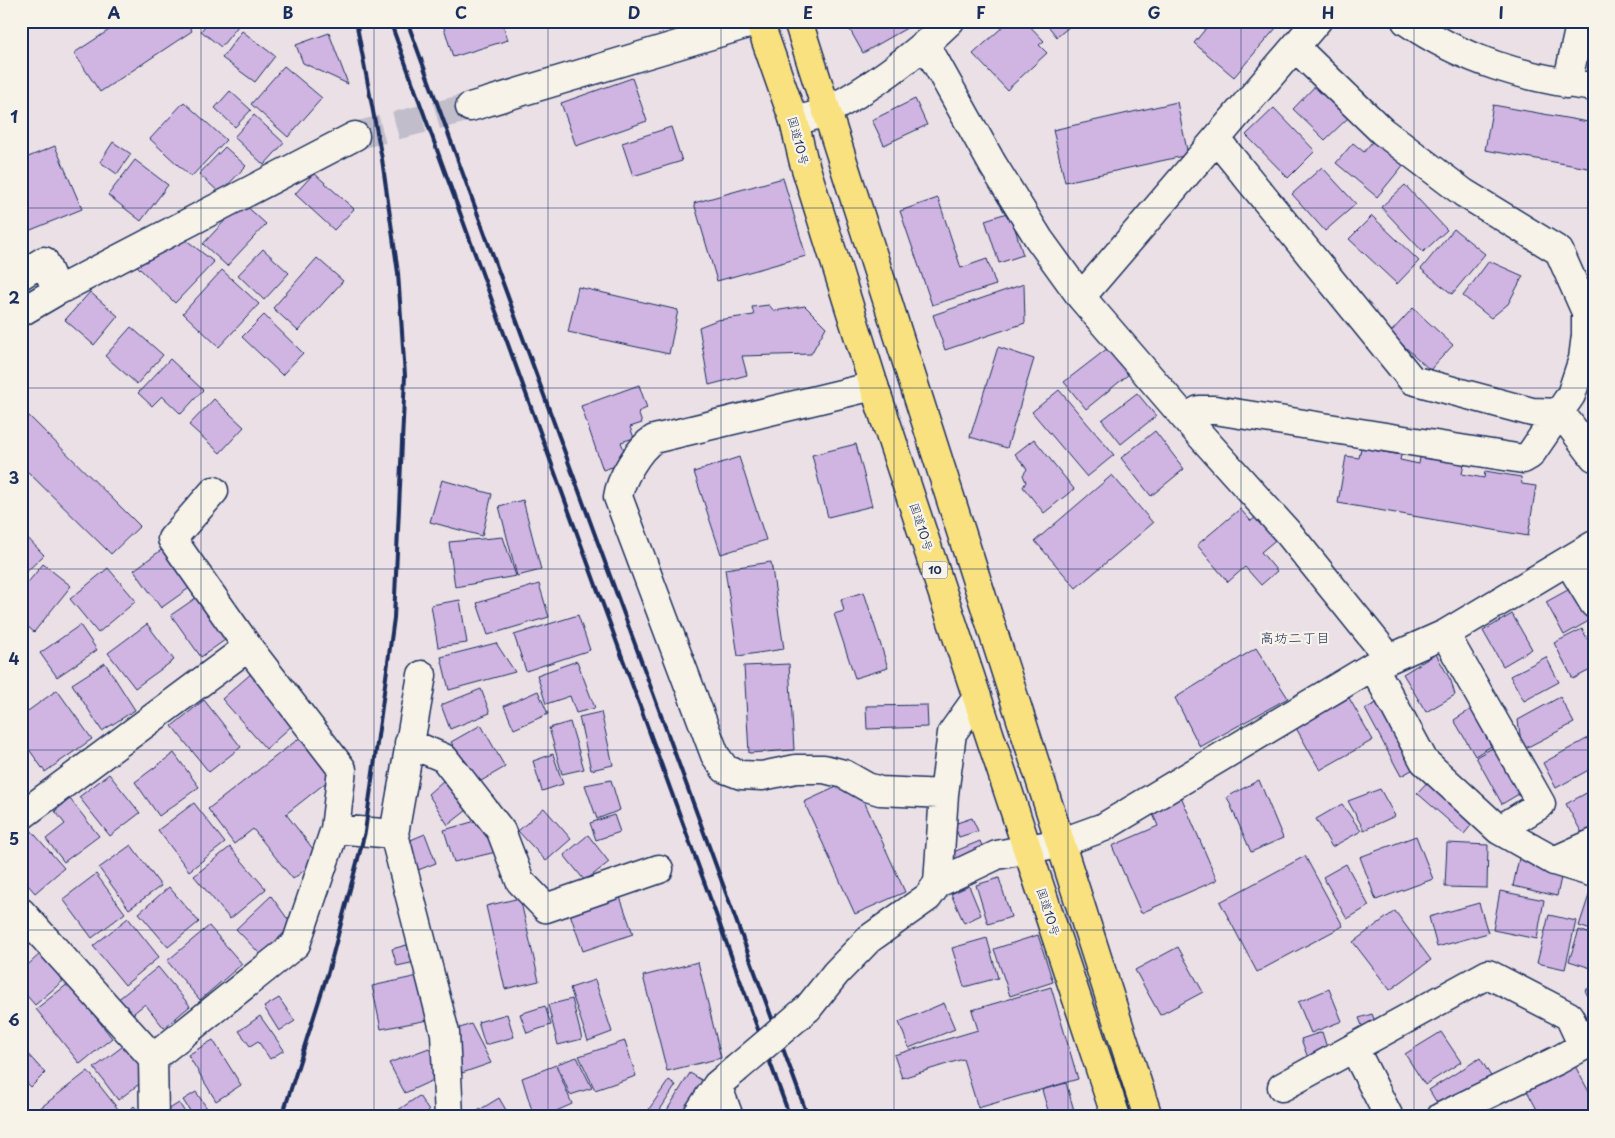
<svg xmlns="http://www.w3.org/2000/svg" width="1615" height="1138" font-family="'Playpen Sans','Klee One',sans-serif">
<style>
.building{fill:#d0b5e3;stroke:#1b2f5e}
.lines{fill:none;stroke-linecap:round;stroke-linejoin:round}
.minor-tunnel{stroke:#c1bdcb;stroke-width:28;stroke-dasharray:28 14;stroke-linecap:butt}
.minor-casing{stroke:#1b2f5e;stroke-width:31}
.highway-casing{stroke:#1b2f5e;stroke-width:31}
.minor{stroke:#f7f3e8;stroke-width:28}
.highway{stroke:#fae180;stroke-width:28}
.rail{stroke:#1b2f5e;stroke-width:4}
.minor-bridge-casing{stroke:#1b2f5e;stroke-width:31;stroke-linecap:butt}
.minor-bridge{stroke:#f7f3e8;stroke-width:28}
.grid{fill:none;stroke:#1b2f5e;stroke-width:1;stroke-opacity:0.55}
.labels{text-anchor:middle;stroke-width:4.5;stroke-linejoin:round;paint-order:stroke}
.shield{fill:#f7f3e8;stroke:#5d6a87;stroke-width:1}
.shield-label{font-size:11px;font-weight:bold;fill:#1b2f5e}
.street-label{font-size:12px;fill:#1b2f5e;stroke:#f7f3e8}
.neighbourhood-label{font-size:14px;fill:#1b2f5e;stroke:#f7f3e8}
.neatline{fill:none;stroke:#1b2f5e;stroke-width:2}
.grid-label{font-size:16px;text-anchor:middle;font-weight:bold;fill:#1b2f5e}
</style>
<rect width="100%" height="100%" fill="#ebe0e6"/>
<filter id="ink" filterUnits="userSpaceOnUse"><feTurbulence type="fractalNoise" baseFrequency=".02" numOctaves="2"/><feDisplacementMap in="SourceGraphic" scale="10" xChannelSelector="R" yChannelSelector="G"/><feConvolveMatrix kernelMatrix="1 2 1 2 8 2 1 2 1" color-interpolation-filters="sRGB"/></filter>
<g filter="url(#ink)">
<path class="building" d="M123,21H186L192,31L100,92L74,53Z
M209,21H232L238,26L221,47L201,31Z
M442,21H502L508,40L453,57Z
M845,21H919L863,53Z
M1009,21H1025L1044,41L1039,45L1047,53L1007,90L973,54Z
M1044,21H1076L1057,37Z
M1212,21H1282L1234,77L1194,43Z
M242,31L275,56L255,82L222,58Z
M329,33L348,84L303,63L296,45Z
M284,66L322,98L288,137L251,104Z
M632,78L647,121L576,146L561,103Z
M1318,83L1348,118L1325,140L1293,109Z
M230,91L251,110L235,127L215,108Z
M915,99L927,125L884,145L872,120Z
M184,102L226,140L191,177L150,139Z
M1177,102L1188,155L1065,182L1053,130Z
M1493,105L1594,123V169L1485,150Z
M1274,108L1315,151L1288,178L1246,135Z
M254,115L284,143L264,165L234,137Z
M671,127L682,161L633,176L622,143Z
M1375,138L1405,163L1377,197L1336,163L1353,143L1364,152Z
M113,142L131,154L117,174L100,162Z
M55,146L82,209L21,234V160Z
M225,147L246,166L220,193L199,174Z
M135,160L168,185L141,221L108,195Z
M1322,167L1356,204L1325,231L1292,194Z
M314,173L354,209L334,230L295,194Z
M783,178L806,256L717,281L694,203Z
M1405,185L1447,230L1423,252L1381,207Z
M938,198L961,268L987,259L996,285L932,305L900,211Z
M242,202L266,224L227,266L203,244Z
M1010,212L1023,255L999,263L985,220Z
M1372,216L1419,261L1397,284L1349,239Z
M1454,229L1485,254L1452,294L1421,269Z
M185,239L214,262L175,303L137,266Z
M263,249L289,273L264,300L238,275Z
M317,258L343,281L298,331L273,308Z
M1489,261L1523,276L1508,304L1491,318L1463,296Z
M222,270L259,304L219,347L183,313Z
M1024,284L1025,323L945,350L933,315Z
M578,287L678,310L669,354L568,332Z
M90,292L118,316L94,345L65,320Z
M769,305L774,311L805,306L826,327L811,354L742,356L747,375L709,385L699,327L717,320L754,315L752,307Z
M1413,308L1453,345L1430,370L1390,333Z
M264,315L303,353L282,375L242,337Z
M131,327L163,355L137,384L105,356Z
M998,347L1034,359L1007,448L970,437Z
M1108,348L1129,374L1086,409L1064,382Z
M170,359L203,390L181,414L162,396L152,406L138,393Z
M639,385L647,408L638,412L642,423L630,427L634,438L621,442L628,462L603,470L581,406Z
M1059,390L1114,455L1087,477L1032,412Z
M1137,393L1156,416L1121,444L1102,420Z
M214,399L244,427L220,453L189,425Z
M21,408L140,526L111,554L21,465Z
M1155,431L1184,469L1151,496L1121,458Z
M1034,439L1074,489L1044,513L1023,487L1026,482L1023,475L1027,469L1015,454Z
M856,444L872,506L828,517L812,455Z
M1361,448L1401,455L1400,460L1419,464L1420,457L1464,464L1462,474L1484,478L1485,471L1521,477L1522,484L1536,486L1528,536L1338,503L1346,456L1359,458Z
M739,457L766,540L721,554L694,472Z
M1112,475L1153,523L1076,588L1035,541Z
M442,480L492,494L482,536L430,522Z
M523,500L541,570L517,576L499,506Z
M1240,509L1251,521L1260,514L1279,537L1261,552L1277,571L1261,585L1245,567L1228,582L1197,545Z
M21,531L44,555L21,577Z
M503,537L516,576L455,587L449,542Z
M168,545L195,584L161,608L134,570Z
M771,562L784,649L738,656L725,569Z
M43,564L71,586L34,632L21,621V591Z
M108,568L136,601L98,633L70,599Z
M539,584L549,617L488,635L477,603Z
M1577,585L1594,618L1564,635L1546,602Z
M864,592L888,668L855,678L834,614L844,611L841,599Z
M203,593L232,635L201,657L171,615Z
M460,600L467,643L438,647L431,605Z
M1512,614L1532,649L1503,666L1483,631Z
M578,615L590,650L526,671L514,635Z
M147,624L174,660L135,688L108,653Z
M80,625L97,650L57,677L40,653Z
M1582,629L1594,651V668L1573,679L1554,643Z
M21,641L27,647L21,653Z
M496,643L515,672L449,690L441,657Z
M1256,648L1288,698L1200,747L1175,698Z
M1436,654L1451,681L1455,695L1426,712L1403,674Z
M1546,657L1559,682L1524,701L1510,676Z
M577,661L595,708L576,713L570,696L546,704L537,675Z
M105,663L135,710L102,731L72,684Z
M789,664L794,750L749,753L744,666Z
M253,672L296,722L266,749L222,699Z
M1594,681V694L1588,687Z
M481,689L490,713L450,729L441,705Z
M57,690L92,739L45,772L21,738V716Z
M538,691L548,714L514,729L504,706Z
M1560,697L1574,723L1522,750L1518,720Z
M1349,698L1373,740L1320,770L1296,728Z
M1384,699L1419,766L1401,776L1365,709Z
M204,700L241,747L209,772L172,726Z
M927,705L928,727L867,729L866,706Z
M1476,706L1498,742L1475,756L1454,720Z
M601,712L613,765L591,770L579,717Z
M570,722L584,769L562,774L549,728Z
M481,725L505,767L476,784L451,742Z
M306,733L338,773L286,814L320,858L293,879L253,829L234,844L208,809Z
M1592,736L1594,767L1556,788L1543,763Z
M1498,745L1524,791L1502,804L1476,757Z
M174,753L199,787L159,816L135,782Z
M553,754L563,784L542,791L533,761Z
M452,773L476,803L448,825L428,794Z
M109,774L140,813L110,836L79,797Z
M1432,777L1478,817L1464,834L1417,793Z
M854,779L905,892L855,914L804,802Z
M611,780L620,810L597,819L585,785Z
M1259,780L1283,838L1251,852L1227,797Z
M1380,789L1395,816L1364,830L1348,801Z
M1594,789V830L1583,835L1566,804Z
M1180,794L1217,880L1141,913L1112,846L1158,826L1150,807Z
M70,799L99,836L64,862L46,839L65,824L55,811Z
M194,803L225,843L189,871L158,830Z
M1342,804L1361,831L1332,847L1316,819Z
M544,808L571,839L546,861L518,831Z
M614,815L620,832L596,840L590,823Z
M486,818L496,852L454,862L444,830Z
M972,818L978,831L959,837L954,824Z
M29,828L64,868L35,893L21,877V835Z
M425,834L436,863L413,872L401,844Z
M588,835L609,862L585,881L564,855Z
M1416,836L1433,879L1376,900L1360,857Z
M980,841L987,858L953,873L946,855Z
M1447,843L1488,845L1487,888L1445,887Z
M131,845L161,886L129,909L99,868Z
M230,847L266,889L230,919L194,876Z
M1305,856L1343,926L1257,972L1220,902Z
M1519,858L1563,868L1557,896L1513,886Z
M1346,864L1369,906L1347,919L1323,877Z
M96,874L125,913L92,938L63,899Z
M999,878L1011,917L988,924L976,885Z
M1593,883H1594V931L1579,926Z
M969,886L981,915L964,923L951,894Z
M169,887L199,922L168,947L139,913Z
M1500,891L1544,900L1537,939L1493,930Z
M619,894L633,934L583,951L569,911Z
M271,896L292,925L261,955L236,929Z
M520,898L539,981L505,989L486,906Z
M1479,903L1488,933L1437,947L1429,917Z
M1395,911L1431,960L1390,990L1353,942Z
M1549,915L1576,921L1565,969L1537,963Z
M128,918L159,957L125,985L93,946Z
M209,926L242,964L200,1000L167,961Z
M1579,930L1594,935V969L1569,961Z
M1038,935L1053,982L1010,996L994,949Z
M987,938L998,978L964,987L952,948Z
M414,943L420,961L397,966L392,949Z
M1178,947L1203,992L1160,1015L1135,970Z
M40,954L64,980L35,1005L21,989V971Z
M698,962L721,1058L667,1071L643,976Z
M158,967L190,1006L164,1028L145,1004L129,1017L116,1001Z
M418,976L428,1020L381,1029L372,986Z
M595,980L612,1032L588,1041L570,988Z
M69,983L112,1038L80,1064L36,1009Z
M1594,986V1010L1585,990Z
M1051,987L1078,1079L978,1108L963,1059L902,1078L894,1055L978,1030L972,1010Z
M1329,989L1342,1021L1311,1033L1298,1002Z
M279,998L295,1021L279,1031L264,1007Z
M572,999L582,1039L558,1045L548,1005Z
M944,1003L955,1029L909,1048L899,1022Z
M545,1006L551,1025L527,1033L520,1014Z
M507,1014L514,1037L485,1045L478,1022Z
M1372,1014L1384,1043L1371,1048L1359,1018Z
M260,1016L284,1050L270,1059L258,1041L250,1046L239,1031Z
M471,1024L491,1063L462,1073L452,1031Z
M1322,1032L1328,1051L1308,1058L1301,1039Z
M1441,1032L1461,1062L1425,1085L1405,1054Z
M213,1040L241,1085L216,1101L188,1055Z
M625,1041L636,1076L595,1090L579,1056Z
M126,1044L150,1076L118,1100L94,1068Z
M429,1048L440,1077L405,1093L389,1063Z
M25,1051L45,1073L31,1087L21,1077V1052Z
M577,1057L592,1088L570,1095L557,1064Z
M1480,1058L1492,1078L1441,1109L1429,1090Z
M556,1065L572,1104L543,1117H534L522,1078Z
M1575,1066L1594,1101V1117H1541L1527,1091Z
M88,1071L122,1114L118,1117H91L87,1112L82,1117H39L35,1112Z
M690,1073L708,1084L688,1117H667L664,1115Z
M669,1080L676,1085L658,1113L649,1109Z
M1066,1083L1076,1117H1050L1042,1090Z
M196,1092L213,1117H194L183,1100Z
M419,1096L429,1111L420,1117H388Z
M499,1098L510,1117H472L471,1115Z
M179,1103L188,1117H159L158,1116Z
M134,1106L143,1117H122Z"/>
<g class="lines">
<path class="minor-tunnel" d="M355,136L470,107"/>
<defs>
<path id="minor" d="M1406,21C1464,61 1525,78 1594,87
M926,45L993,165L1039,239L1081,297L1185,418L1290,535L1389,658
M1567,84L1581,21
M470,107L758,21
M794,121C804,118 817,116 827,111C871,88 914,56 950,21
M1216,139L1412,380L1532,412L1561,413
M21,275L44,261L57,291
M1081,297L1317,21
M21,312L57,291L355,136
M874,386L654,439C639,448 620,480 618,497L715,755L725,769L741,775L762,776L796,769H824L844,774L867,787L880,791L944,794
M1561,413L1594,457
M1185,418L1199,410H1215L1523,459L1530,455L1571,395L1583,359L1586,335V312L1559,251L1464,193L1382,131L1295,47
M214,491L172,539L248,647L342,769L335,829
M1568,561L1594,604
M1445,634L1541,804L1499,830
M1373,666L1424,761L1499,830L1554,861L1594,873
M422,675L394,834L445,1033L449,1117
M409,743L444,758L501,831L520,881L546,908L659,869
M21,816L248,647
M1554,861L1594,843
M938,883L944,794L952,733L977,698
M21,912L153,1058L296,944L335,829L394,834
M808,1008L836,973L869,939L928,897L938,883L997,855L1060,843L1104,827L1373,666L1445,634L1594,545
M1354,1048L1389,1117
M153,1058L154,1117
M717,1085L729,1117
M1282,1087L1488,974L1569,1016L1583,1046
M696,1117L717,1085L735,1070
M1441,1117L1558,1060L1594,1040"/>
<path id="highway" d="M759,21L794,121L803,159L874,386L1116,1117
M798,21L1148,1117"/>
</defs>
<use href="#minor" class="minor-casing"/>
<use href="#highway" class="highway-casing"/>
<use href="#minor" class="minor"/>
<use href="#highway" class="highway"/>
<path class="rail" d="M390,21L790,1117
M407,21L808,1117
M282,1117L329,969L365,832L394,618L405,376L398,273L382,159L356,21"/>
<defs>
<path id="minor-bridge" d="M735,1070L808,1008"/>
</defs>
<use href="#minor-bridge" class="minor-bridge-casing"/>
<use href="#minor-bridge" class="minor-bridge"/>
</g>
</g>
<path class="grid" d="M201,21V1117M374,21V1117M548,21V1117M721,21V1117M894,21V1117M1068,21V1117M1241,21V1117M1414,21V1117M21,208H1594M21,388H1594M21,569H1594M21,750H1594M21,930H1594"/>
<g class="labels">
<rect class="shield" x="922.5" y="561.5" width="25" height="17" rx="4"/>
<g class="shield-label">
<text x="935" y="574">10</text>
</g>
<g class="street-label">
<text transform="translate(798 141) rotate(75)" y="4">国道10号</text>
<text transform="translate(921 527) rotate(72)" y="4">国道10号</text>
<text transform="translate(1048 912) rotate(72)" y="4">国道10号</text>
</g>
<g class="neighbourhood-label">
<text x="1295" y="643">高坊二丁目</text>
</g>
</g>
<rect width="1615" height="1138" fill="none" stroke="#f7f3e8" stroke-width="55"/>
<rect x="28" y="28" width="1560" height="1082" class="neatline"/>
<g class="grid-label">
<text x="114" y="19">A</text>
<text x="288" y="19">B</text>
<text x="461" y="19">C</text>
<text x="634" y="19">D</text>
<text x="808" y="19">E</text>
<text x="981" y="19">F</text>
<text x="1154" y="19">G</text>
<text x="1328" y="19">H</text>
<text x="1501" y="19">I</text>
<text x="14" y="123">1</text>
<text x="14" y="304">2</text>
<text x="14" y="484">3</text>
<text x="14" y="665">4</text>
<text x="14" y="845">5</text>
<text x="14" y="1026">6</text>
</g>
</svg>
